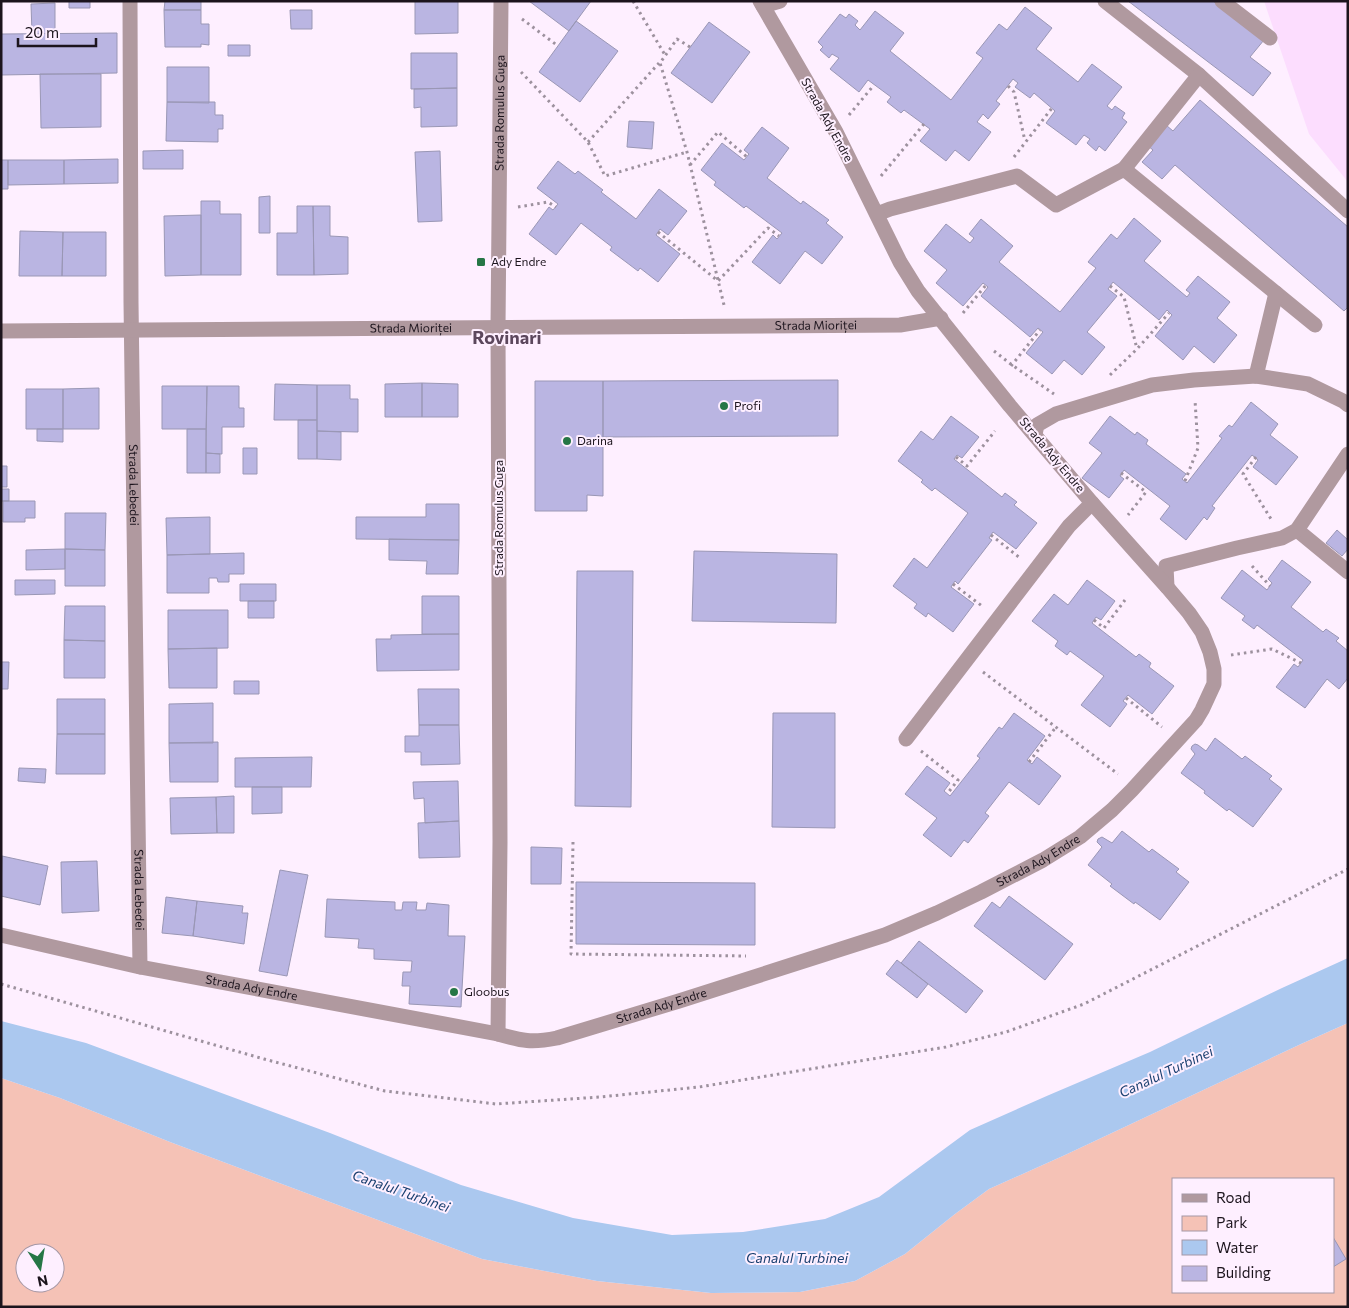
<svg xmlns="http://www.w3.org/2000/svg" width="1349" height="1308" font-family="Commissioner,sans-serif">
<style>
.built{fill:#fcddfe}
.green{fill:#f5c2b6;fill-rule:evenodd}
.water{fill:#abc8ef}
.building{fill:#bab5e2;stroke:#9a97b5}
.lines{fill:none;stroke-linecap:round;stroke-linejoin:round}
.path{stroke:#9d919e;stroke-width:3;stroke-dasharray:2.5 4;stroke-linecap:butt}
.minor{stroke:#b0999f;stroke-width:15}
.poi-dot{fill:#267646;stroke:#feefff;stroke-width:2}
.labels{text-anchor:middle;stroke-width:4;stroke-linejoin:round;paint-order:stroke}
.street-label{font-size:12px;fill:#1c141d;stroke:#feefff}
.poi-label{font-size:12px;fill:#1c141d;stroke:#feefff;text-anchor:start}
.water-label{font-size:14px;font-style:italic;fill:#1a4070;stroke:#feefff}
.district-label{font-size:18px;font-weight:bold;fill:#5c475d;stroke:#feefff}
</style>
<rect width="100%" height="100%" fill="#feefff"/>
<path class="built" d="M1264,1H1348V182L1309,134Z"/>
<path class="green" d="M1348,1023V1307H1V1078L60,1098L170,1142L482,1259L597,1281L711,1293L800,1292L855,1281L905,1254L955,1214L989,1189L1065,1155L1301,1044ZM1173,1179H1333V1292H1173ZM25,1253H55V1283H25Z"/>
<path class="water" d="M1348,958V1023L1301,1044L1065,1155L989,1189L955,1214L905,1254L855,1281L800,1292L711,1293L597,1281L482,1259L170,1142L60,1098L1,1078V1021L86,1043L330,1133L461,1185L573,1218L672,1235L743,1232L825,1219L879,1197L970,1130L1049,1095L1150,1052L1282,988Z"/>
<path class="building" d="M69,1H90V8H69Z
M165,1H201V10H164Z
M415,1H458V33L415,34Z
M529,1H591L569,31Z
M1128,1H1213L1264,40L1250,57L1271,73L1253,96Z
M55,3V33L32,34L31,4Z
M1025,7L1052,28L1036,49L1078,82L1092,64L1122,87L1107,106L1112,110L1115,106L1125,113L1122,118L1127,122L1105,151L1099,146L1096,151L1087,143L1090,139L1084,135L1076,145L1046,123L1055,111L1034,93L1030,98L1015,87L1018,83L1013,79L996,101L1000,104L988,119L983,114L977,122L991,132L969,161L955,150L946,161L920,141L930,129L904,110L901,113L887,102L891,97L868,80L859,92L830,69L839,58L832,54L829,58L820,50L823,47L818,42L840,14L846,18L849,14L858,21L855,25L860,30L875,11L904,33L890,51L951,100L983,58L976,53L999,24L1007,30Z
M164,10H201V24H209V45L201,44V47H165Z
M290,10H312V29H291Z
M576,21L618,51L580,102L539,72Z
M709,22L750,52L712,103L671,73Z
M117,33V73L1,75V34Z
M228,45H250V56H228Z
M411,53H457V88L411,89Z
M167,67H209V103L167,102Z
M40,74H101V127L41,128Z
M457,88V126L421,127V107L414,108V89Z
M1200,100L1348,227V307L1344,311L1175,165L1162,179L1142,162L1153,150L1148,146L1166,125L1173,131Z
M167,102H215V115H223V129H218V142L166,141Z
M629,121L654,122L652,149L627,147Z
M762,127L789,148L767,178L801,204L803,201L829,220L826,223L843,237L822,264L805,251L780,284L752,262L773,235L777,239L782,233L746,206L744,208L714,185L716,182L701,170L722,143L744,160L749,154L744,150Z
M183,150V169H143V151Z
M440,151L442,221L418,222L415,152Z
M118,159V183L64,184V160Z
M1,160H8V189H1Z
M8,160H64V184L8,185Z
M558,161L575,174L578,171L603,190L601,192L636,219L659,189L687,211L668,235L660,229L656,235L680,254L658,282L640,268L638,271L610,250L612,247L581,223L556,255L529,234L549,207L553,210L558,204L537,188Z
M270,196V233H259V197Z
M201,201H220V214H241V275H201Z
M297,206H313L314,275H277V233H297Z
M313,206H330V236L348,237V274L314,275Z
M201,215V275L165,276L164,216Z
M1134,218L1161,241L1144,261L1187,297L1190,293L1186,290L1198,276L1230,302L1217,318L1237,335L1214,363L1194,346L1183,360L1155,336L1172,315L1167,310L1159,320L1113,282L1108,289L1117,296L1087,332L1105,347L1082,375L1064,360L1052,374L1026,353L1043,332L1038,328L1030,337L981,296L988,287L983,283L963,306L936,283L947,270L924,251L946,224L970,243L974,238L969,234L981,219L1013,246L999,262L1060,312L1096,268L1088,262L1111,234L1117,239Z
M20,231L63,232L62,276H19Z
M63,232H106V276H62Z
M838,380V436L603,437V381Z
M535,381H603V496L587,495V511H535Z
M422,383V417H385V384Z
M422,383L458,384V417H422Z
M275,384L317,385V420H274Z
M317,385H350V399H358V432L317,431Z
M162,386H207L206,429H162Z
M207,386H239V408H244V427H222V454L206,453Z
M99,388V429H63V389Z
M26,389H63V429H26Z
M1251,402L1278,424L1270,435L1298,457L1276,485L1253,467L1258,460L1252,455L1212,506L1215,508L1207,520L1204,517L1186,540L1160,519L1170,506L1124,470L1120,476L1124,479L1109,498L1082,478L1102,453L1089,443L1110,416L1135,435L1137,432L1148,440L1146,444L1186,474L1182,479L1187,483L1222,438L1219,436L1229,425L1232,427Z
M951,416L979,437L962,458L957,455L954,459L1002,497L1005,493L1017,502L1014,505L1037,523L1016,549L993,532L989,538L992,540L958,584L955,581L951,587L974,604L953,632L928,613L926,617L914,608L917,604L893,586L914,558L927,568L968,513L935,488L932,491L921,482L923,480L898,461L921,431L933,440Z
M298,420H317V459H298Z
M37,429H63V442L37,441Z
M187,429H206V473H187Z
M317,431L341,432V460L317,459Z
M243,448H257V474H243Z
M206,453L220,454V473H206Z
M1,466H7V487H1Z
M1,489H9V501H1Z
M3,501H35V518H25V522H3Z
M426,504H459V540L356,539V517H426Z
M65,513H106L105,550L65,549Z
M210,517V554L167,555L166,518Z
M1337,530L1348,540V549L1342,556L1326,543Z
M389,539L459,540L458,574H426L427,561L389,560Z
M65,549L105,550V586H65Z
M65,549V569L26,570V550Z
M694,551L837,554L836,623L692,621Z
M244,553V574H229V582H218L217,578H209V593H167V555Z
M1282,560L1311,582L1291,607L1323,632L1326,629L1339,638L1336,641L1348,651V678L1339,689L1327,679L1305,708L1276,687L1294,664L1298,667L1303,660L1257,625L1254,629L1242,620L1245,616L1221,598L1242,570L1267,590L1272,583L1268,579Z
M577,571H633L631,807L575,806Z
M15,580H55V594L15,595Z
M1087,580L1115,601L1101,620L1096,617L1092,623L1136,657L1139,654L1151,663L1149,667L1174,686L1152,714L1128,695L1123,701L1127,704L1110,727L1081,705L1104,676L1070,651L1067,655L1055,646L1058,641L1032,621L1054,594L1068,605Z
M240,584H276V601H240Z
M422,596H459V634H422Z
M248,601H274V618H248Z
M65,606H105V641L64,640Z
M168,610H228V648L168,649Z
M459,634V670L377,671L376,639H391V635Z
M64,640L105,641V678H64Z
M217,648V688H169L168,649Z
M1,662H9L8,689H1Z
M234,681H259V694H234Z
M418,689H459V725H419Z
M57,699H105V734H57Z
M213,703V743H169V704Z
M773,713H835V828L772,827Z
M1014,713L1045,736L1027,760L1032,764L1037,757L1061,776L1039,805L1009,782L985,813L989,816L968,843L964,840L951,857L923,835L937,818L905,794L927,766L950,783L944,791L950,796L980,758L977,756L999,727L1002,729Z
M419,725H459L460,764L421,765V752H405V736H419Z
M57,734H105V774H56Z
M1215,738L1242,759L1245,756L1272,776L1269,779L1282,789L1253,827L1229,809L1227,811L1204,793L1205,791L1181,773L1195,754L1191,749L1192,746L1195,744L1198,745L1206,751Z
M218,742V782H170L169,743Z
M312,757L311,787H235V758Z
M19,768L46,769L45,783L18,781Z
M458,781L459,821L425,823L424,798L414,799L413,782Z
M252,787H282V813L252,814Z
M234,796V833H217L216,797Z
M216,797L217,833L171,834L170,798Z
M459,821L460,857L419,858L418,823Z
M1122,831L1149,852L1152,849L1179,869L1176,872L1189,882L1160,920L1135,902L1134,904L1110,886L1112,884L1088,865L1102,847L1097,842L1098,839L1102,837L1112,843Z
M531,847L562,848L561,884H531Z
M2,856L48,866L40,905L1,896Z
M97,861L99,911L62,913L61,862Z
M280,870L308,875L287,976L259,971Z
M576,882L755,883V945L576,944Z
M1009,896L1073,944L1045,980L974,926L992,902L1000,908Z
M166,897L197,901L193,936L162,933Z
M327,899L395,902V910H402L403,902H417L416,910H426L427,903L449,905L448,936H465L461,1007L409,1004L410,986H402L403,972H411L412,961L374,959V949L358,948L359,939L325,937Z
M197,901L243,906L242,913H248L244,944L193,936Z
M919,941L983,991L966,1013L901,963Z
M897,960L928,984L917,998L886,974Z
M1333,1237L1346,1259L1333,1267Z"/>
<g class="lines">
<path class="path" d="M633,1L665,55
M522,19L558,46
M690,47L677,39L660,63L687,152L724,305
M521,72L588,142L605,176L687,152
M1008,86L1014,92L1025,141
M849,115L874,85
M588,142L659,63
M1014,157L1052,108
M690,165L718,132L747,157
M881,176L924,124
M518,207L548,202L556,207
M658,232L718,281L768,228L779,236
M1110,286L1124,297L1137,349
M963,313L986,285
M994,351L1012,365L1054,394
M1011,366L1040,330
M1110,375L1137,349L1169,313
M956,457L967,466L995,431
M1256,457L1243,474L1271,519
M1121,473L1146,492L1128,515
M1185,481L1198,448L1195,400
M991,535L1020,558
M1252,566L1270,586
M953,584L982,606
M1094,620L1104,628L1125,600
M1231,655L1272,649L1301,663
M983,672L1118,774
M1126,698L1162,727
M921,751L958,780L947,794
M1029,762L1056,727
M573,842L571,954L746,956
M1,984L264,1059L385,1091L496,1104L600,1097L699,1087L946,1047L1006,1032L1084,1004L1348,869"/>
<g class="minor">
<path id="s1" d="M130,1L131,302L140,967"/>
<path d="M1105,1L1199,75L1348,211"/>
<path d="M1222,1L1270,38"/>
<path d="M763,6L780,1"/>
<path d="M1124,169L1199,75"/>
<path d="M877,214L890,209L1017,176L1056,205L1124,169L1315,325"/>
<path id="s2" d="M1,331L900,325L941,318"/>
<path d="M1256,376L1276,293"/>
<path d="M1035,434L1037,425L1056,414L1152,385L1194,380L1256,376L1308,384L1343,401L1348,405"/>
<path d="M1297,530L1348,572"/>
<path d="M1167,587L1166,566L1237,548L1282,538L1297,530L1348,454"/>
<path d="M906,739L1069,526L1092,503"/>
<path id="s3" d="M1,935L140,967L498,1034C523,1041 531,1043 557,1038L679,1001L885,935L937,913L981,892L1043,860L1080,837L1112,810L1132,790L1196,720L1202,710L1214,684V669L1210,652L1202,632L1189,613L1167,587L1092,503L1010,406L918,291L900,262L836,132L760,1"/>
<path id="s4" d="M498,1034L500,842L498,328L501,1"/>
</g>
</g>
<g class="poi-dot">
<rect x="476" y="257" width="10" height="10" rx="2.5"/>
<circle cx="724" cy="406" r="5"/>
<circle cx="567" cy="441" r="5"/>
<circle cx="454" cy="992" r="5"/>
</g>
<g class="labels">
<g class="street-label">
<text dy="4" stroke="none"><textPath href="#s4" startOffset="921">Strada Romulus Guga</textPath></text>
<text transform="translate(827 120) rotate(61)" y="4">Strada Ady Endre</text>
<text dy="4" stroke="none"><textPath href="#s2" startOffset="815">Strada Mioriței</textPath></text>
<text dy="4" stroke="none"><textPath href="#s2" startOffset="410">Strada Mioriței</textPath></text>
<text transform="translate(1052 455) rotate(50)" y="4">Strada Ady Endre</text>
<text dy="4" stroke="none"><textPath href="#s1" startOffset="484">Strada Lebedei</textPath></text>
<text transform="translate(499 518) rotate(-90)" y="4">Strada Romulus Guga</text>
<text dy="4" stroke="none"><textPath href="#s3" startOffset="1081">Strada Ady Endre</textPath></text>
<text dy="4" stroke="none"><textPath href="#s1" startOffset="889">Strada Lebedei</textPath></text>
<text dy="4" stroke="none"><textPath href="#s3" startOffset="256">Strada Ady Endre</textPath></text>
<text dy="4" stroke="none"><textPath href="#s3" startOffset="676">Strada Ady Endre</textPath></text>
</g>
<g class="poi-label">
<text x="491" y="266">Ady Endre</text>
<text x="734" y="410">Profi</text>
<text x="577" y="445">Darina</text>
<text x="464" y="996">Gloobus</text>
</g>
<g class="water-label">
<text transform="translate(1166 1072) rotate(-25)" y="5">Canalul Turbinei</text>
<text transform="translate(401 1191) rotate(19)" y="5">Canalul Turbinei</text>
<text x="797" y="1263">Canalul Turbinei</text>
</g>
<g class="district-label">
<text x="507" y="344">Rovinari</text>
</g>
</g>
<rect width="1349" height="1308" fill="none" stroke="#1c141d" stroke-width="5"/>
<rect x="1172" y="1178" width="162" height="115" fill="#feefff" stroke="#a497a5"/>
<rect x="1182" y="1194" width="25" height="8" fill="#b0999f" stroke="#a497a5"/>
<text x="1216" y="1203" font-size="15" fill="#1c141d">Road</text>
<rect x="1182" y="1216" width="25" height="15" fill="#f5c2b6" stroke="#a497a5"/>
<text x="1216" y="1228" font-size="15" fill="#1c141d">Park</text>
<rect x="1182" y="1240" width="25" height="15" fill="#abc8ef" stroke="#a497a5"/>
<text x="1216" y="1253" font-size="15" fill="#1c141d">Water</text>
<rect x="1182" y="1266" width="25" height="15" fill="#bab5e2" stroke="#a497a5"/>
<text x="1216" y="1278" font-size="15" fill="#1c141d">Building</text>
<g transform="translate(40 1268) rotate(168)"><circle r="24" fill="#feefff" stroke="#a497a5"/>
<path d="M0-4L9 19L0 12L-9 19Z" fill="#267646"/>
<text y="-8" font-size="14" font-weight="bold" text-anchor="middle" fill="#1c141d">N</text>
</g>
<path d="M18 38v8h78v-8" fill="none" stroke="#1c141d" stroke-width="2.5"/>
<text x="25" y="38" font-size="15" fill="#1c141d" stroke="#feefff" stroke-width="4" paint-order="stroke">20 m</text>
</svg>
